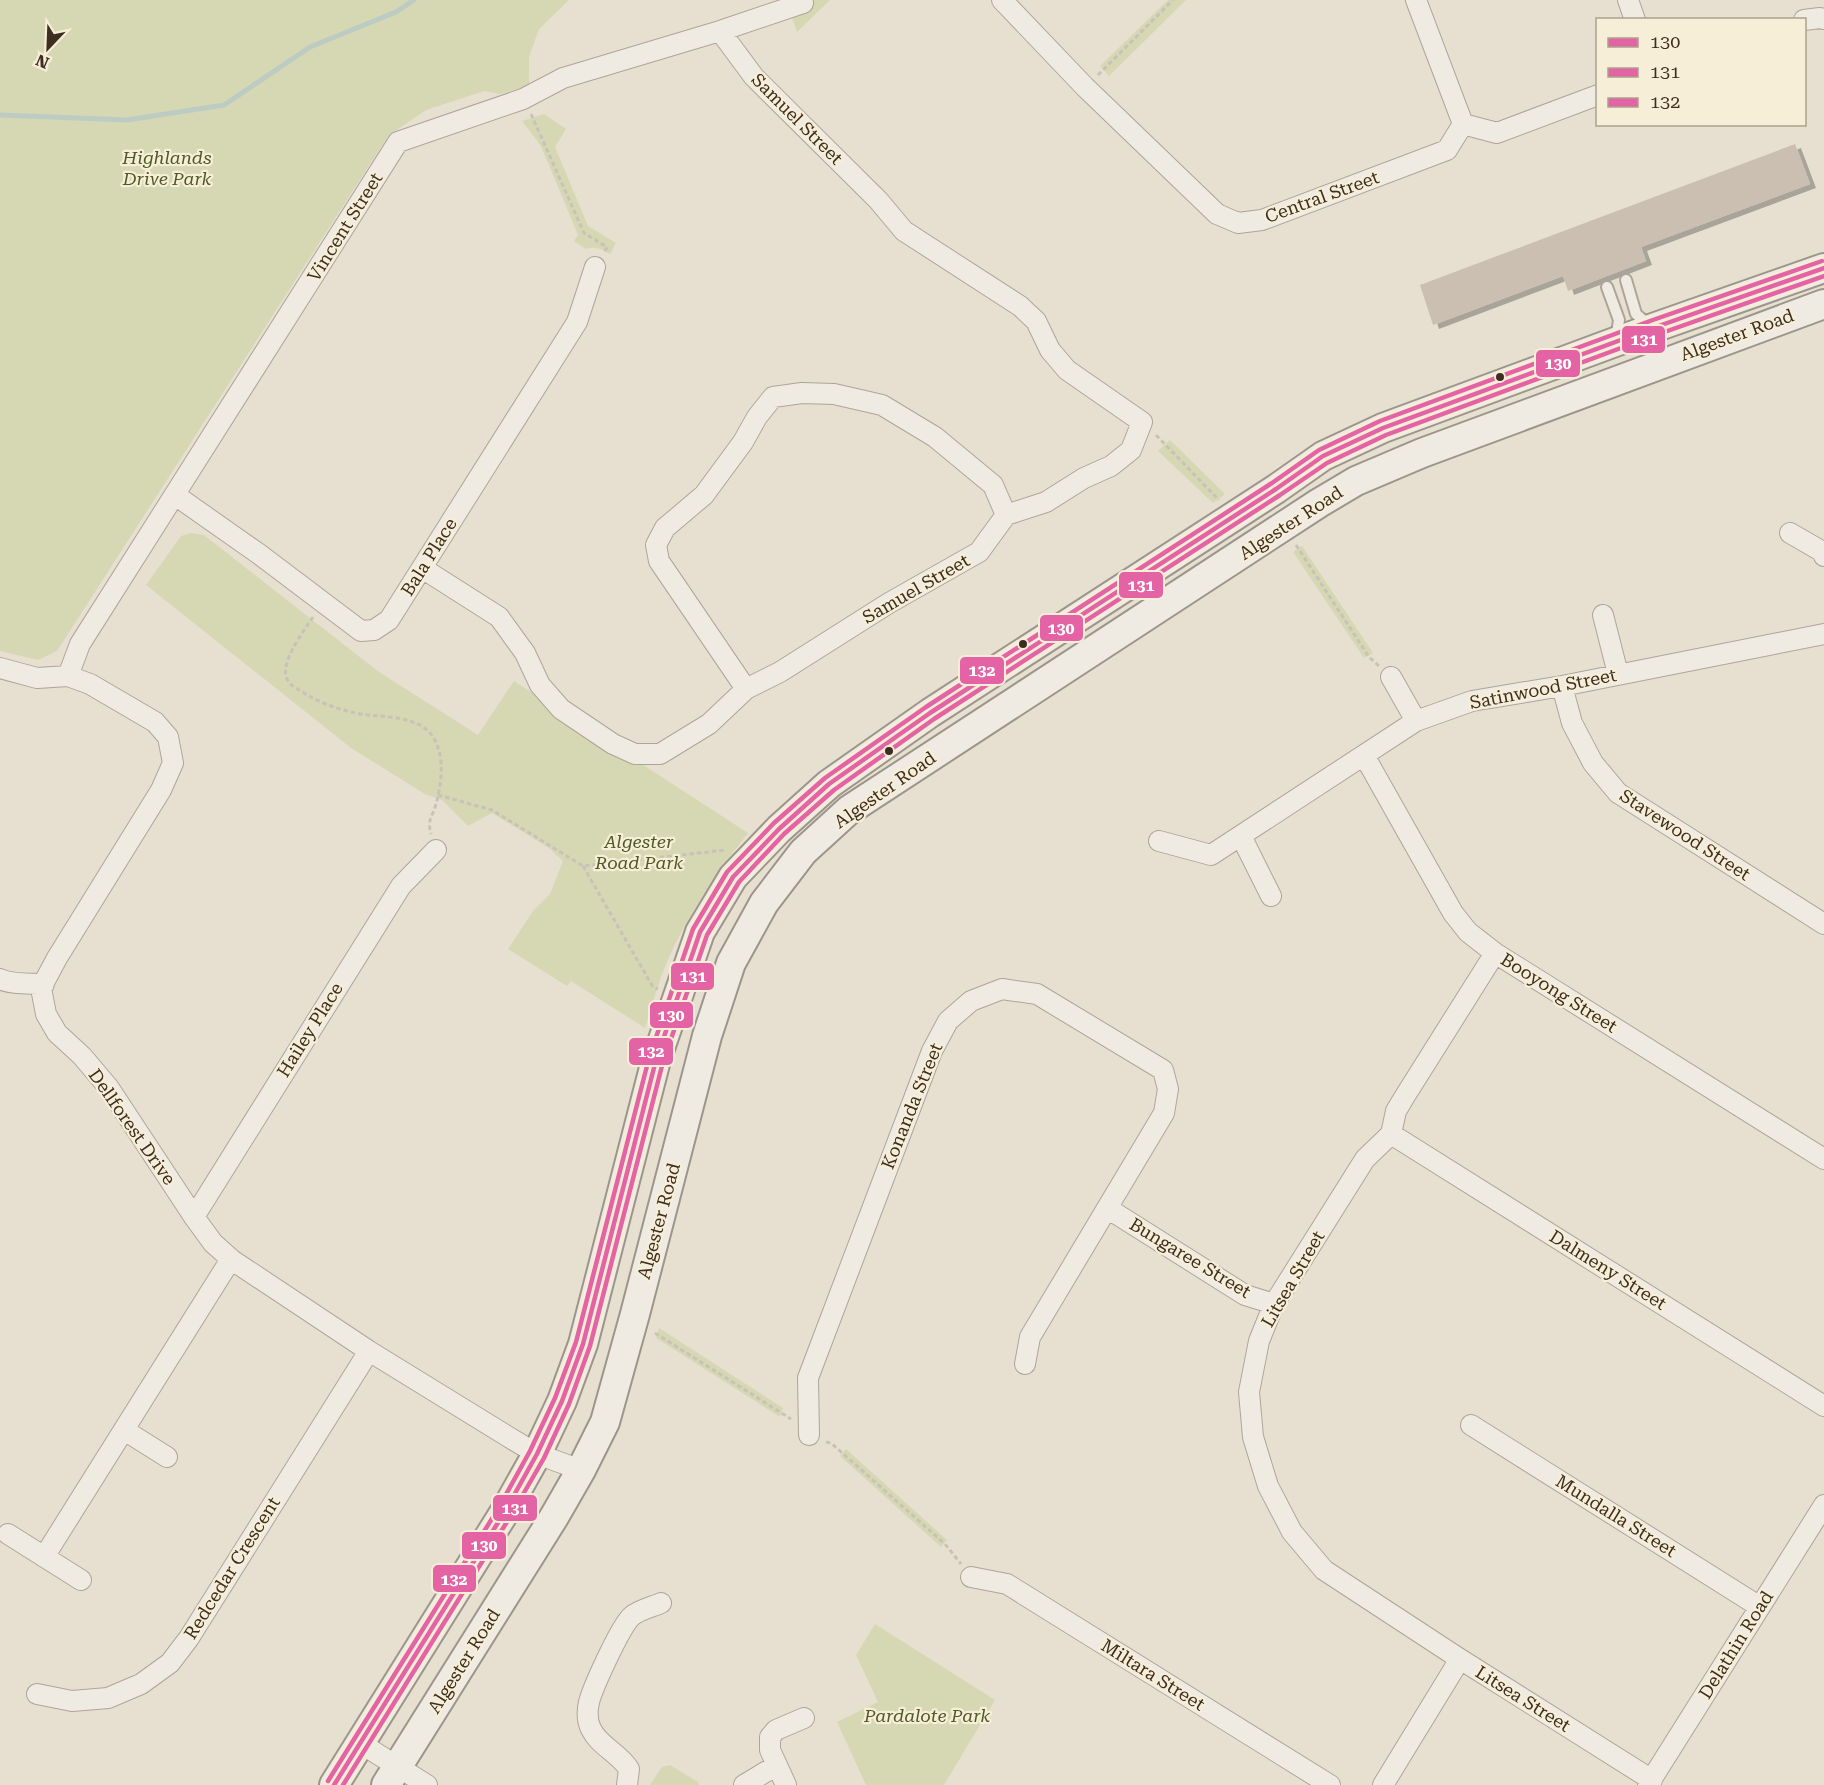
<svg xmlns="http://www.w3.org/2000/svg" width="1824" height="1785" font-family="'Roboto Serif',serif">
<style>
.green{fill:#d6d7b3}
.lines{fill:none;stroke-linecap:round;stroke-linejoin:round}
.stream{stroke:#bcccc2;stroke-width:5}
.building{fill:#cbbfb2;filter:url(#shadow)}
.lane-casing{stroke:#ada599;stroke-width:14}
.street-casing{stroke:#ada599;stroke-width:22}
.secondary-casing{stroke:#9c958a;stroke-width:32}
.path{stroke:#c8c2b9;stroke-width:3;stroke-dasharray:4.5 3;stroke-linecap:butt}
.lane{stroke:#efebe3;stroke-width:10}
.street{stroke:#efebe3;stroke-width:20}
.secondary{stroke:#efebe3;stroke-width:28}
.bus-1-casing{stroke:#f7eed8;stroke-width:9}
.bus-2-casing{stroke:#f7eed8;stroke-width:9}
.bus-3-casing{stroke:#f7eed8;stroke-width:9}
.bus-1{stroke:#e463a4;stroke-width:4.5}
.bus-2{stroke:#e463a4;stroke-width:4.5}
.bus-3{stroke:#e463a4;stroke-width:4.5}
.bus-dot{fill:#3d2e20;stroke:#f7eed8;stroke-width:2}
.labels{text-anchor:middle;stroke-width:4.5;stroke-linejoin:round;paint-order:stroke}
.street-label{font-size:18px;fill:#3d2e20;stroke:#f7eed8}
.park-label{font-size:18px;font-style:italic;fill:#4d5a26;stroke:#f7eed8}
.line-badge{stroke:#f7eed8;stroke-width:2}
.badge-label{font-size:16px;text-anchor:middle;font-weight:bold;fill:#fff}
</style>
<defs>
<filter id="shadow"><feDropShadow dx="6" dy="4" stdDeviation="0" flood-color="#0004"/></filter>
</defs>
<rect width="100%" height="100%" fill="#e7e0d1"/>
<path class="green" d="M0,0H569L539,29L529,57V86L500,94L484,91L426,110L388,136L57,651L38,660L0,651Z
M786,0H830L797,32Z
M1168,0H1186L1109,76L1100,66Z
M544,114L566,129L555,147L588,226L616,243L610,254C602,249 595,246 586,249L574,241L578,235L541,146L522,121Z
M1170,440L1225,494L1213,503L1158,451Z
M191,533L204,535L379,672L478,735L514,681L748,833C717,873 687,915 667,962C658,983 652,1006 645,1028L571,981L567,986L508,949L533,911L550,894L563,861L549,848L492,813L468,826L442,800L425,794L351,748L146,585L181,536Z
M1302,546L1373,653L1364,658L1293,552Z
M659,1328L783,1408L780,1417L656,1338Z
M846,1449L947,1540L941,1547L840,1456Z
M875,1624L995,1700L944,1785H866L837,1722L878,1702L856,1655Z
M670,1765L698,1782L699,1785H650L662,1767Z"/>
<g class="lines">
<path class="stream" d="M0,115L127,120L224,105L310,47L396,12L414,0"/>
</g>
<path class="building" d="M1795,144L1810,184L1641,247L1646,261L1568,291L1563,276L1433,325L1420,285Z"/>
<g class="lines">
<defs>
<path id="lane" d="M1626,280L1636,314L1650,326
M1607,287L1619,320L1616,340"/>
<path id="street" d="M1002,0L1085,87L1217,214L1238,223L1262,220L1447,150L1463,124L1497,133L1598,95
M1416,0L1463,124
M1628,0L1635,20
M1804,20L1820,18L1824,19
M175,495L259,554L361,631L374,630L389,620L577,322L595,267
M1790,533L1823,552L1824,556
M422,568L499,617L525,653L540,685L561,709L613,744L635,754H660L709,724L746,689L780,672L889,603L979,552L1006,515L1046,502L1084,478L1111,466L1131,450L1142,422L1067,370L1050,350L1036,321L1020,306L904,231L878,200L754,77L720,31
M1603,615L1618,674
M0,668L37,678L68,676L90,684L155,722L168,737L173,763L161,790L57,958L41,988L46,1014L57,1033L82,1056L109,1088L194,1217L213,1243L232,1260L369,1351L507,1436L537,1454L581,1470
M68,676L80,644L398,142L523,99L563,78L720,31L803,3
M1391,677L1416,721
M1562,686L1572,723L1593,763L1618,793L1824,924
M746,689L659,561L656,545L665,528L704,495L743,442L757,417L773,397L802,393L834,394L882,405L935,437L993,485L1006,515
M1365,757L1453,913L1468,932L1495,953L1824,1159
M1241,836L1271,896
M1159,841L1211,855L1416,721L1472,701L1562,686L1824,634
M1495,953L1405,1096L1396,1111L1391,1134L1365,1159L1274,1304L1259,1341L1249,1392L1253,1437L1268,1486L1292,1532L1324,1570L1460,1659L1652,1780
M0,979C12,985 30,983 44,984
M1391,1134L1824,1406
M1107,1208L1245,1295L1274,1304
M194,1217L401,886L436,850
M1471,1425L1760,1607
M124,1430L167,1457
M809,1435L808,1378L932,1051L948,1021L971,1001L1002,989L1037,994L1163,1070L1168,1089L1164,1113L1030,1337L1025,1364
M8,1534L81,1580
M44,1557L231,1259
M971,1577L1007,1584L1330,1785
M37,1694L72,1701L108,1698L141,1684L170,1663L189,1638L369,1351
M360,1743L427,1785
M627,1785L629,1769C619,1753 599,1746 591,1729C587,1721 587,1711 589,1702C593,1687 621,1625 632,1616C639,1610 652,1607 661,1603
M744,1785L777,1765
M786,1785L770,1750V1737L776,1730L804,1718
M1383,1785L1460,1659
M1648,1785L1824,1505"/>
<path id="secondary" d="M334,1785L504,1513L537,1454L562,1401L583,1344L656,1060L700,932L733,877L779,829L829,784L930,713L1276,489L1323,456L1383,428L1653,328L1824,268
M386,1785L554,1517L581,1470L605,1422L635,1314L707,1036L731,963L764,903L803,852L849,810L1319,503L1356,481L1422,453L1824,304"/>
</defs>
<use href="#lane" class="lane-casing"/>
<use href="#street" class="street-casing"/>
<use href="#secondary" class="secondary-casing"/>
<path class="path" d="M1098,75L1173,0
M531,114L584,233L607,247L604,253
M1156,435L1219,500
M1296,545L1369,657L1379,666
M313,617C304,630 279,664 287,679C290,686 298,689 304,693C320,703 337,709 356,713C378,718 413,714 430,733C446,752 442,782 436,804C432,818 427,819 431,834
M438,795L492,810L583,866L726,850
M583,866L653,987L658,989
M655,1333L791,1419
M826,1442L831,1443L945,1544L961,1564"/>
<use href="#lane" class="lane"/>
<use href="#street" class="street"/>
<use href="#secondary" class="secondary"/>
<defs>
<path id="bus-1" d="M334,1785L504,1513L537,1454L562,1401L583,1344L656,1060L700,932L733,877L779,829L829,784L930,713L1276,489L1323,456L1383,428L1653,328L1824,268"/>
<path id="bus-2" d="M343,1785L510,1517L544,1458L569,1404L590,1346L663,1062L707,935L739,882L784,834L834,790L934,719L1280,495L1327,463L1386,435L1656,335L1824,276"/>
<path id="bus-3" d="M328,1781L498,1509L530,1451L555,1398L576,1342L649,1058L693,929L727,872L774,823L825,778L926,707L1272,483L1319,450L1380,421L1650,321L1822,261"/>
</defs>
<use href="#bus-1" class="bus-1-casing"/>
<use href="#bus-2" class="bus-2-casing"/>
<use href="#bus-3" class="bus-3-casing"/>
<use href="#bus-1" class="bus-1"/>
<use href="#bus-2" class="bus-2"/>
<use href="#bus-3" class="bus-3"/>
</g>
<g class="bus-dot">
<circle cx="1500" cy="377" r="5"/>
<circle cx="1023" cy="644" r="5"/>
<circle cx="889" cy="751" r="5"/>
</g>
<g class="labels">
<g class="street-label">
<text transform="translate(797 119) rotate(45)" y="6">Samuel Street</text>
<text transform="translate(1322 197) rotate(-20)" y="6">Central Street</text>
<text transform="translate(345 227) rotate(-58)" y="6">Vincent Street</text>
<text transform="translate(1737 335) rotate(-20)" y="6">Algester Road</text>
<text transform="translate(1291 523) rotate(-33)" y="6">Algester Road</text>
<text transform="translate(429 557) rotate(-58)" y="6">Bala Place</text>
<text transform="translate(916 589) rotate(-30)" y="6">Samuel Street</text>
<text transform="translate(1543 689) rotate(-11)" y="6">Satinwood Street</text>
<text transform="translate(885 790) rotate(-35)" y="6">Algester Road</text>
<text transform="translate(1685 835) rotate(33)" y="6">Stavewood Street</text>
<text transform="translate(1559 993) rotate(32)" y="6">Booyong Street</text>
<text transform="translate(310 1030) rotate(-58)" y="6">Hailey Place</text>
<text transform="translate(912 1106) rotate(-68)" y="6">Konanda Street</text>
<text transform="translate(132 1127) rotate(55)" y="6">Dellforest Drive</text>
<text transform="translate(659 1221) rotate(-75)" y="6">Algester Road</text>
<text transform="translate(1190 1258) rotate(31)" y="6">Bungaree Street</text>
<text transform="translate(1608 1270) rotate(32)" y="6">Dalmeny Street</text>
<text transform="translate(1293 1279) rotate(-60)" y="6">Litsea Street</text>
<text transform="translate(1616 1516) rotate(32)" y="6">Mundalla Street</text>
<text transform="translate(232 1568) rotate(-58)" y="6">Redcedar Crescent</text>
<text transform="translate(1736 1645) rotate(-58)" y="6">Delathin Road</text>
<text transform="translate(464 1661) rotate(-58)" y="6">Algester Road</text>
<text transform="translate(1153 1675) rotate(32)" y="6">Miltara Street</text>
<text transform="translate(1523 1699) rotate(32)" y="6">Litsea Street</text>
</g>
<g class="park-label">
<text x="167" y="164">Highlands<tspan x="167" dy="21">Drive Park</tspan></text>
<text x="639" y="848">Algester<tspan x="639" dy="21">Road Park</tspan></text>
<text x="927" y="1722">Pardalote Park</text>
</g>
</g>
<g class="line-badge">
<rect x="1621" y="325" width="45" height="29" rx="6" fill="#e463a4"/>
<rect x="1535" y="349" width="46" height="29" rx="6" fill="#e463a4"/>
<rect x="1118" y="571" width="46" height="28" rx="6" fill="#e463a4"/>
<rect x="1039" y="614" width="45" height="28" rx="6" fill="#e463a4"/>
<rect x="959" y="656" width="46" height="29" rx="6" fill="#e463a4"/>
<rect x="670" y="962" width="45" height="29" rx="6" fill="#e463a4"/>
<rect x="649" y="1001" width="45" height="28" rx="6" fill="#e463a4"/>
<rect x="628" y="1037" width="46" height="29" rx="6" fill="#e463a4"/>
<rect x="492" y="1494" width="46" height="28" rx="6" fill="#e463a4"/>
<rect x="461" y="1531" width="46" height="29" rx="6" fill="#e463a4"/>
<rect x="432" y="1564" width="45" height="29" rx="6" fill="#e463a4"/>
</g>
<g class="badge-label">
<text x="1644" y="345">131</text>
<text x="1558" y="369">130</text>
<text x="1141" y="591">131</text>
<text x="1061" y="634">130</text>
<text x="982" y="676">132</text>
<text x="693" y="982">131</text>
<text x="671" y="1021">130</text>
<text x="651" y="1057">132</text>
<text x="515" y="1514">131</text>
<text x="484" y="1551">130</text>
<text x="454" y="1585">132</text>
</g>
<rect x="1596" y="18" width="210" height="108" fill="#f7eed8" stroke="#ada18e" stroke-width="1.5"/>
<rect x="1608" y="38" width="30" height="9" fill="#e463a4" stroke="#ada18e" stroke-width="1.5"/>
<text x="1650" y="48" font-size="18" fill="#3d2e20">130</text>
<rect x="1608" y="68" width="30" height="9" fill="#e463a4" stroke="#ada18e" stroke-width="1.5"/>
<text x="1650" y="78" font-size="18" fill="#3d2e20">131</text>
<rect x="1608" y="98" width="30" height="9" fill="#e463a4" stroke="#ada18e" stroke-width="1.5"/>
<text x="1650" y="108" font-size="18" fill="#3d2e20">132</text>
<g transform="translate(48 48) rotate(203)" stroke="#f7eed8" stroke-width="4.5" paint-order="stroke">
<path d="M0-4.5L10 22L0 15L-10 22Z" fill="#3d2e20"/>
<text y="-9" font-size="16" font-weight="bold" text-anchor="middle" fill="#3d2e20">N</text>
</g>
</svg>
